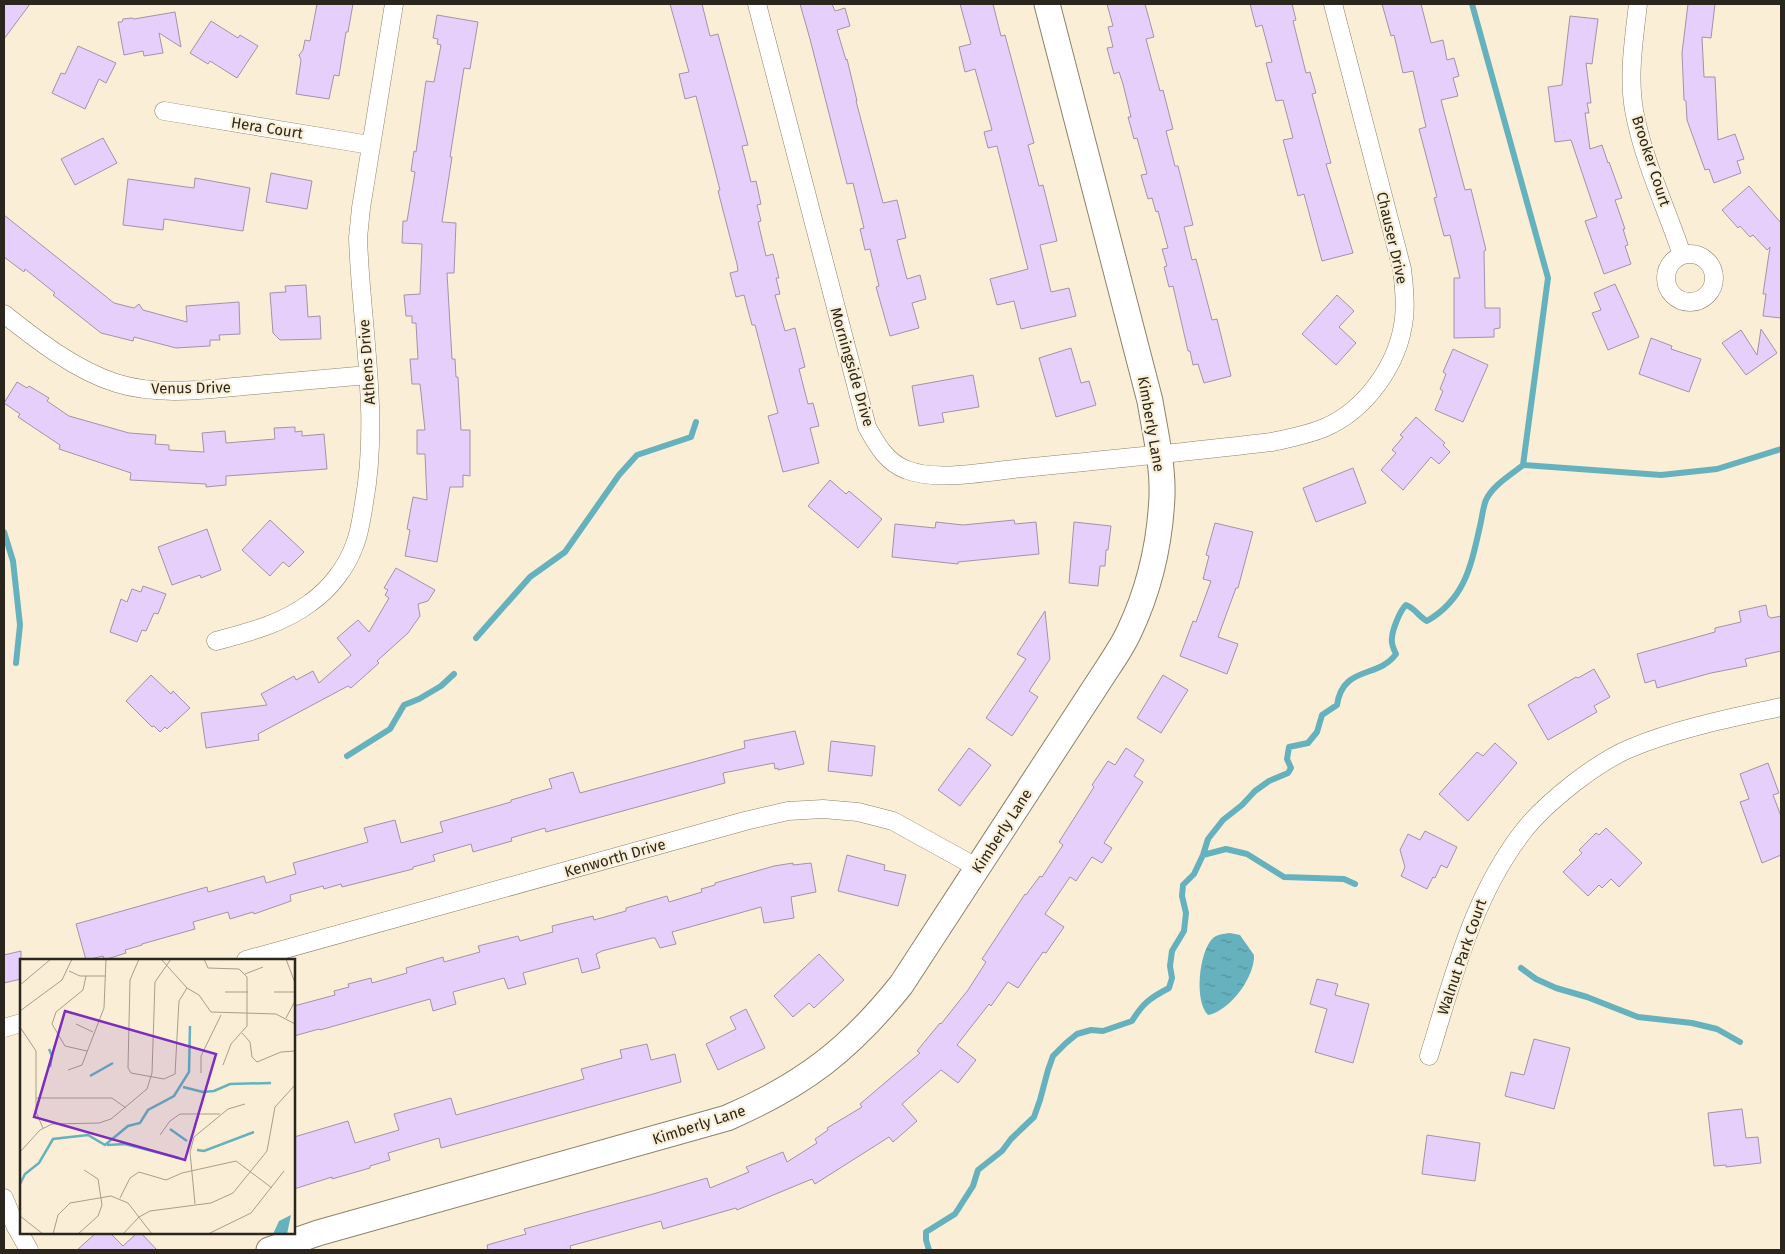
<svg xmlns="http://www.w3.org/2000/svg" width="1785" height="1254" font-family="'Fira Sans',sans-serif">
<style>
.water{fill:url(#water-ripples)}
.lines{fill:none;stroke-linecap:round;stroke-linejoin:round}
.stream{stroke:#65b2be;stroke-width:6}
.building{fill:#e6cffa;stroke:#a094aa}
.street-casing{stroke:#8c826c;stroke-width:19}
.secondary-casing{stroke:#8c826c;stroke-width:27}
.street{stroke:#fff;stroke-width:18}
.secondary{stroke:#fff;stroke-width:25}
.labels{text-anchor:middle;stroke-width:4.5;stroke-linejoin:round;paint-order:stroke}
.street-label{font-size:15px;fill:#2a261d;stroke:#faefd6}
.inset-river{fill:none;stroke:#65b2be;stroke-width:2.5}
.inset-road{fill:none;stroke:#a79f8c;stroke-width:1}
.view{fill:#7b2cbf;fill-opacity:0.15;stroke:#7b2cbf;stroke-width:2.5}
.inset-edge{fill:none;stroke:#2a261d;stroke-width:2.5}
</style>
<defs>
<pattern id="water-ripples" width="26" height="14" patternUnits="userSpaceOnUse" patternTransform="scale(1.25)"><rect width="26" height="14" fill="#65b2be"/><path d="M2 4q2-2 4 0t4 0M15 11q2-2 4 0t4 0" fill="none" stroke="#53919a"/></pattern>
</defs>
<rect width="100%" height="100%" fill="#faefd6"/>
<path class="water" d="M1230,933L1240,935L1254,955C1255,977 1230,1011 1208,1015C1194,1001 1199,953 1212,939C1217,934 1223,934 1230,933Z"/>
<g class="lines">
<path class="stream" d="M1523,465L1661,475L1717,469L1781,449
M4,532L13,561L20,625L16,663
M476,638L530,577L565,552L619,475L637,455L691,437L696,422
M347,756L390,729L404,705L419,699L441,686L454,674
M1203,855L1226,849L1247,854L1284,877L1344,879L1355,884
M1521,968L1536,979L1556,988L1587,997L1638,1017L1692,1023L1717,1029L1740,1042
M929,1250L926,1240V1232L955,1214L973,1186L978,1170L1002,1151L1011,1139L1034,1117L1040,1100L1048,1070L1053,1056L1066,1043L1077,1034L1091,1030L1103,1031L1132,1021C1143,1003 1150,998 1169,988L1172,978L1170,966L1172,951L1184,931L1186,913L1182,896L1183,885L1194,874L1203,855L1208,839L1223,820L1242,805L1255,791L1269,781L1288,773L1291,768L1287,759L1289,747L1308,743L1317,732L1322,715L1337,705C1343,665 1378,679 1396,654C1394,650 1391,643 1392,638C1392,631 1400,610 1406,605C1415,608 1419,617 1427,621C1465,599 1471,566 1480,526C1482,518 1483,507 1486,500C1493,485 1511,475 1523,465L1548,278L1472,4"/>
</g>
<path class="building" d="M4,4H30L4,39Z
M317,4H353L348,32H346L339,76L334,75L329,99L296,94L301,60L299,55L303,50L305,40L310,41Z
M670,4H702L710,36L718,34L748,145L742,146L751,182L756,181L761,204L757,205L761,221L758,222L766,256L773,254L779,278H776L780,294L775,295L785,331L795,328L805,367L799,369L808,404L813,403L819,426L810,428L819,463L783,472L768,416L778,413L755,325H752L744,295L736,297L730,273L738,271L737,264L718,191L720,190L696,96L685,99L679,74L689,72Z
M800,4H832L835,11L845,8L850,26L837,30L846,60L847,59L857,101H856L883,203L897,200L906,238L897,240L907,279L920,275L926,299L912,303L919,328L890,336L876,287L879,286L870,249L865,250L860,229L864,228L853,183L847,184L810,39Z
M960,4H993L1001,36L1005,35L1034,143L1028,145L1039,186L1043,185L1057,241L1040,245L1051,292L1069,288L1076,316L1021,329L1014,301L997,305L990,279L1028,269L997,146L988,148L984,132L992,130L975,69L965,72L959,47L971,44Z
M1107,4H1145L1154,37L1146,39L1160,91L1163,90L1173,129L1166,131L1175,166H1178L1193,225L1184,227L1192,260L1196,259L1212,320L1217,319L1231,376L1204,383L1198,364L1193,365L1190,351H1188L1173,286L1169,287L1164,267L1167,266L1162,249L1168,248L1158,211L1156,212L1152,198L1148,199L1141,175L1147,174L1137,138L1134,139L1128,117H1131L1123,84L1119,72L1114,74L1107,48L1113,47L1108,27L1113,26Z
M1250,4H1292L1296,20L1293,21L1306,73L1310,72L1316,93L1312,94L1331,163L1326,164L1353,253L1322,261L1304,194L1298,196L1283,140L1293,138L1283,100L1276,101L1266,63L1272,62L1262,25L1256,27Z
M1382,4H1421L1431,43L1443,40L1447,60L1454,58L1459,76L1453,78L1458,96L1441,100L1465,190L1471,189L1486,250L1484,251L1485,308H1500V328L1494,329V337L1454,338V278H1460L1450,235L1444,236L1434,198L1437,197L1419,129L1426,127L1413,71L1403,73L1394,35L1391,36Z
M1688,4H1715L1711,38L1702,37L1704,77H1715L1718,140L1735,134L1744,159L1737,161L1741,173L1714,183L1709,169L1705,170L1687,120L1686,101L1684,100L1682,53Z
M175,12L181,47L159,33L163,53L144,56L143,51L124,55L118,22H122L123,19L132,18L134,19Z
M437,15L478,22L470,69L464,68L450,157H452L442,222L456,223L454,273H447L452,359H455L456,377H458L461,430H470V476L463,475V487H450L437,562L405,556L410,530L407,529L413,497L427,500L425,454H417V430H425L420,384H412L410,359H418L416,323H412V316H406L404,295L420,294L422,244L402,243L403,221H407L415,172L411,171L414,151L416,152L426,81L434,82L441,45L437,44L438,39L433,38Z
M1570,16L1598,19L1592,64L1586,63L1591,103H1587L1589,113H1585L1590,149L1602,145L1608,163L1609,162L1622,198L1615,200L1625,229H1623L1628,245L1625,246L1631,264L1604,274L1585,221L1597,217L1571,140L1555,142L1548,87L1562,85Z
M211,21L238,38L240,35L258,46L237,78L210,61L208,64L190,53Z
M78,46L116,63L106,83L99,79L85,109L52,93L61,73L65,74Z
M103,138L117,163L75,185L61,159Z
M271,173L312,181L307,209L266,202Z
M195,178L250,188L243,231L164,219L163,230L123,225L128,179L194,188Z
M1749,186L1781,223V318L1763,316L1766,294H1763L1770,247L1767,250L1753,235L1750,237L1740,226L1738,228L1722,210Z
M4,215L114,303L134,308L139,304L143,310L187,322L186,306L239,302L240,334L219,335L220,340H210V346L176,348L134,337L133,341L101,333L53,295L55,293L25,269L24,272L4,257Z
M1615,284L1639,337L1608,350L1592,313L1601,310L1594,293Z
M306,285L308,317L320,316L321,339L280,340L273,333L270,293L286,292L285,286Z
M1337,295L1354,311L1339,327L1356,343L1336,365L1302,334Z
M1761,329L1777,353L1746,375L1722,343L1741,330L1757,355Z
M1651,338L1672,346L1671,349L1701,359L1689,392L1639,374Z
M1071,348L1081,383L1089,381L1096,405L1056,417L1039,358Z
M1453,349L1488,365L1463,422L1435,410L1443,391L1440,389L1446,374L1443,372Z
M973,375L979,407L942,413L944,422L919,426L912,386Z
M17,382L27,388L29,386L49,398L47,401L69,416L129,433L156,435L155,444L169,445V450L204,452L202,433L225,431L226,443L275,439L274,428L295,427V432L302,431V436L324,434L327,469L226,476V485L206,487V484L130,480L131,473L59,449L60,445L18,417L20,414L4,403Z
M1416,417L1445,443L1443,445L1450,452L1439,464L1431,457L1403,490L1381,470L1396,453L1392,450L1403,437L1400,435Z
M1353,468L1366,503L1316,522L1303,488Z
M830,480L846,494L849,491L882,519L858,548L808,506Z
M270,520L304,552L289,567L283,562L270,576L242,550Z
M1014,520L1015,524L1036,522L1039,554L958,562V564L892,557L895,524L935,528L936,522L963,525Z
M1074,522L1111,526L1108,550H1106L1105,566H1100L1098,586L1069,583Z
M1215,523L1253,532L1238,588H1236L1218,637L1238,644L1227,674L1180,656L1193,621L1196,622L1211,581L1203,579L1209,556L1206,555Z
M207,529L221,570L201,578L200,575L172,585L158,547Z
M396,568L435,590L428,601L418,604L420,616L408,633L377,661L379,663L351,688L348,686L258,734L259,740L206,748L201,713L267,705L261,694L294,676L296,680L313,671L319,683L351,655L337,638L358,620L369,632L389,598L385,595L388,590L384,588Z
M143,586L166,594L158,614L154,613L146,631L142,630L137,642L110,632L121,599L127,602L132,589L141,592Z
M1766,605L1768,616L1771,618L1781,616V651L1745,659L1747,666L1711,673L1657,688L1655,680L1645,683L1637,654L1715,632V628L1741,622L1739,611Z
M1045,611L1050,659L1029,691L1038,697L1012,736L986,718L1026,659L1017,654Z
M1594,669L1610,697L1594,706L1597,712L1548,740L1528,705L1576,677L1578,678Z
M151,675L171,694L173,691L190,708L167,729L165,727L160,732L154,726L152,727L126,701Z
M1163,675L1188,690L1161,733L1137,718Z
M795,731L804,764L778,770V768L775,769L774,763L723,773L725,783L546,832L545,828L511,838L512,841L473,852L471,844L433,855L435,861L413,867V869L342,887L341,884L324,889L323,886L290,895L291,901L254,914L253,912L230,919L228,912L193,922L195,929L142,944V945L125,950L126,953L104,960L103,956L86,960L76,924L207,887L208,892L264,876L266,883L296,874L293,863L368,842L364,828L395,820L401,843L443,832L440,822L511,802V800L552,788L549,779L573,772L580,793L745,748L744,741Z
M831,741L875,746L872,776L828,771Z
M1495,743L1517,763L1468,821L1439,794L1477,752L1483,756Z
M969,748L991,765L960,806L938,790Z
M1126,748L1144,760L1134,776L1143,782L1104,843L1112,848L1102,863L1092,857L1076,881L1070,877L1045,914L1064,927L1046,953L1043,952L1018,988L1008,982L991,1006L989,1004L957,1045L976,1060L958,1083L941,1070L902,1104L917,1121L893,1142L889,1137L815,1184L812,1179L737,1210L736,1208L663,1229L661,1221L570,1246L571,1250H488L487,1245L526,1234L524,1229L653,1194L707,1178L710,1188L749,1172L746,1167L783,1152L787,1162L817,1143L815,1139L828,1130L827,1128L862,1107L860,1104L920,1053L917,1051L940,1023L941,1024L968,990L986,962L982,959L1025,894L1026,895L1040,876L1042,877L1063,845L1059,842L1094,787L1092,785L1108,761L1115,765Z
M1768,763L1779,793L1773,795L1781,816V855L1762,863L1740,802L1749,799L1740,774Z
M1606,828L1642,863L1619,887L1611,879L1602,888L1599,885L1588,896L1563,872L1582,853L1579,850L1596,833L1599,835Z
M1425,831L1457,847L1447,868L1441,865L1435,878L1433,877L1427,889L1401,876L1405,867L1400,850L1408,834L1420,840Z
M847,855L885,865L884,870L906,875L898,906L838,891Z
M793,863V865L811,863L816,892L791,897L794,918L764,923L761,907L672,932L676,944L660,948L655,938H652L602,951L596,954L600,968L582,973L578,958L523,973L526,984L508,989L504,978L453,992L456,1004L433,1011L430,999L320,1030L319,1029L294,1036V1006L335,995L334,991L349,987L348,984L371,978L372,983L407,973L406,968L443,957L444,962L480,952L478,946L518,936L520,941L553,932L552,926L593,916L594,920L626,911V908L667,896L669,902L702,892L701,889L715,885V883L774,866Z
M21,951V979L4,983V955Z
M819,954L844,980L814,1008L809,1003L793,1017L774,996Z
M1317,979L1338,984L1335,995L1369,1004L1353,1063L1315,1052L1327,1009L1310,1004Z
M746,1009L765,1048L718,1070L706,1044L736,1029L730,1017Z
M1534,1039L1570,1048L1554,1109L1505,1096L1511,1072L1524,1075Z
M647,1044L651,1060L675,1054L681,1082L441,1148L439,1138L388,1153L390,1160L370,1166V1168L332,1179V1177L294,1189V1137L348,1121L355,1143L399,1130L394,1114L451,1098L456,1115L584,1079L581,1069L622,1058L620,1050Z
M1742,1109L1746,1138L1758,1137L1761,1163L1726,1167V1165L1714,1166L1708,1113Z
M1427,1135L1480,1143L1475,1181L1422,1174Z
M96,1233H110L123,1246L137,1233H141L157,1250H77Z"/>
<g class="lines">
<defs>
<path id="street" d="M757,4L867,427C877,445 887,463 907,470C938,482 990,471 1023,468C1106,460 1189,452 1272,442C1290,438 1307,435 1324,428C1366,410 1399,364 1404,318C1406,302 1404,285 1402,269L1333,4
M1638,4C1634,39 1628,75 1634,110C1643,160 1666,207 1682,255
M164,111L370,145
M1666 278a24 24 0 1 1 48 0a24 24 0 1 1-48 0Z
M4,314C37,340 75,370 116,383C157,396 202,390 244,386C285,382 327,379 368,375
M216,641C249,632 282,624 310,603C330,589 347,567 355,544C360,531 362,516 364,503C380,415 361,326 358,238L361,208L394,4
M246,960L745,821L788,811L823,809L858,812L893,821L978,868
M4,1028L21,1023
M1429,1056C1453,979 1472,898 1522,833C1536,814 1555,798 1574,783C1591,770 1611,756 1631,748C1679,728 1731,718 1781,707
M4,1198L15,1225L29,1250"/>
<path id="secondary" d="M269,1250L318,1233L727,1118C803,1085 849,1050 901,985L1107,669C1115,657 1123,645 1129,632C1149,590 1160,542 1162,496C1163,464 1155,432 1150,401L1047,4"/>
</defs>
<use href="#street" class="street-casing"/>
<use href="#secondary" class="secondary-casing"/>
<use href="#street" class="street"/>
<use href="#secondary" class="secondary"/>
</g>
<g class="labels">
<g class="street-label">
<text transform="translate(267 128) rotate(9)" y="5">Hera Court</text>
<text transform="translate(1651 161) rotate(72)" y="5">Brooker Court</text>
<text transform="translate(1392 238) rotate(77)" y="5">Chauser Drive</text>
<text transform="translate(367 362) rotate(-94)" y="5">Athens Drive</text>
<text transform="translate(852 367) rotate(74)" y="5">Morningside Drive</text>
<text transform="translate(191 388) rotate(-1)" y="5">Venus Drive</text>
<text transform="translate(1151 424) rotate(80)" y="5">Kimberly Lane</text>
<text transform="translate(1002 831) rotate(-57)" y="5">Kimberly Lane</text>
<text transform="translate(615 858) rotate(-16)" y="5">Kenworth Drive</text>
<text transform="translate(1462 957) rotate(-71)" y="5">Walnut Park Court</text>
<text transform="translate(699 1125) rotate(-18)" y="5">Kimberly Lane</text>
</g>
</g>
<g transform="translate(20 959)">
<rect width="275" height="275" fill="#faefd6"/>
<path d="M271,256L267,275H253L259,262Z" fill="#65b2be"/>
<path class="inset-river" d="M29,90L32,97L30,108M70,117L93,104M163,128L183,133L194,132L210,125L251,124M150,170L167,182M87,186L105,185L159,199M177,191L184,192L234,173M0,225L5,215L19,204L33,180L68,176L85,186L108,167L120,164L128,151L154,137L169,113L170,67"/>
<path class="inset-road" d="M119,0L110,21L108,109L111,114L144,120L155,115L159,42L167,29M141,0L167,29L179,36L191,53L256,55L275,65M184,0L188,9L219,10L227,18V67L211,85L203,106M266,0L275,24M49,12L60,17H86M225,15L243,8M66,17L63,31L36,53L32,65L45,87L67,92M0,26L31,0M205,33H228M254,33H275M0,52L42,21L52,0M266,59L275,42M56,65L73,73M0,68L16,92V153L23,169M222,74L230,83L232,98L237,103L261,93L275,92M48,111L62,106L84,49L86,0M181,114V97L201,56M16,139H92L106,149M140,176L150,162L160,155H200M0,193L20,171L32,165L79,164L91,160L127,130L132,114L135,23L151,0M100,239L110,219L119,213L146,221L162,214L216,202L252,229M175,245L170,193L174,178L208,150L225,145M0,257L23,275M33,275L38,256L50,244L91,237L108,244L132,275M58,275L78,257L82,246L78,220L64,211M103,275L119,258L130,252L191,244L213,234L247,192L255,148L275,126M188,275L231,254L264,212"/>
<path class="view" d="M45,52L196,95L165,201L14,158Z"/>
<rect width="275" height="275" class="inset-edge"/>
</g>
<rect width="1785" height="1254" fill="none" stroke="#2a261d" stroke-width="10"/>
</svg>
